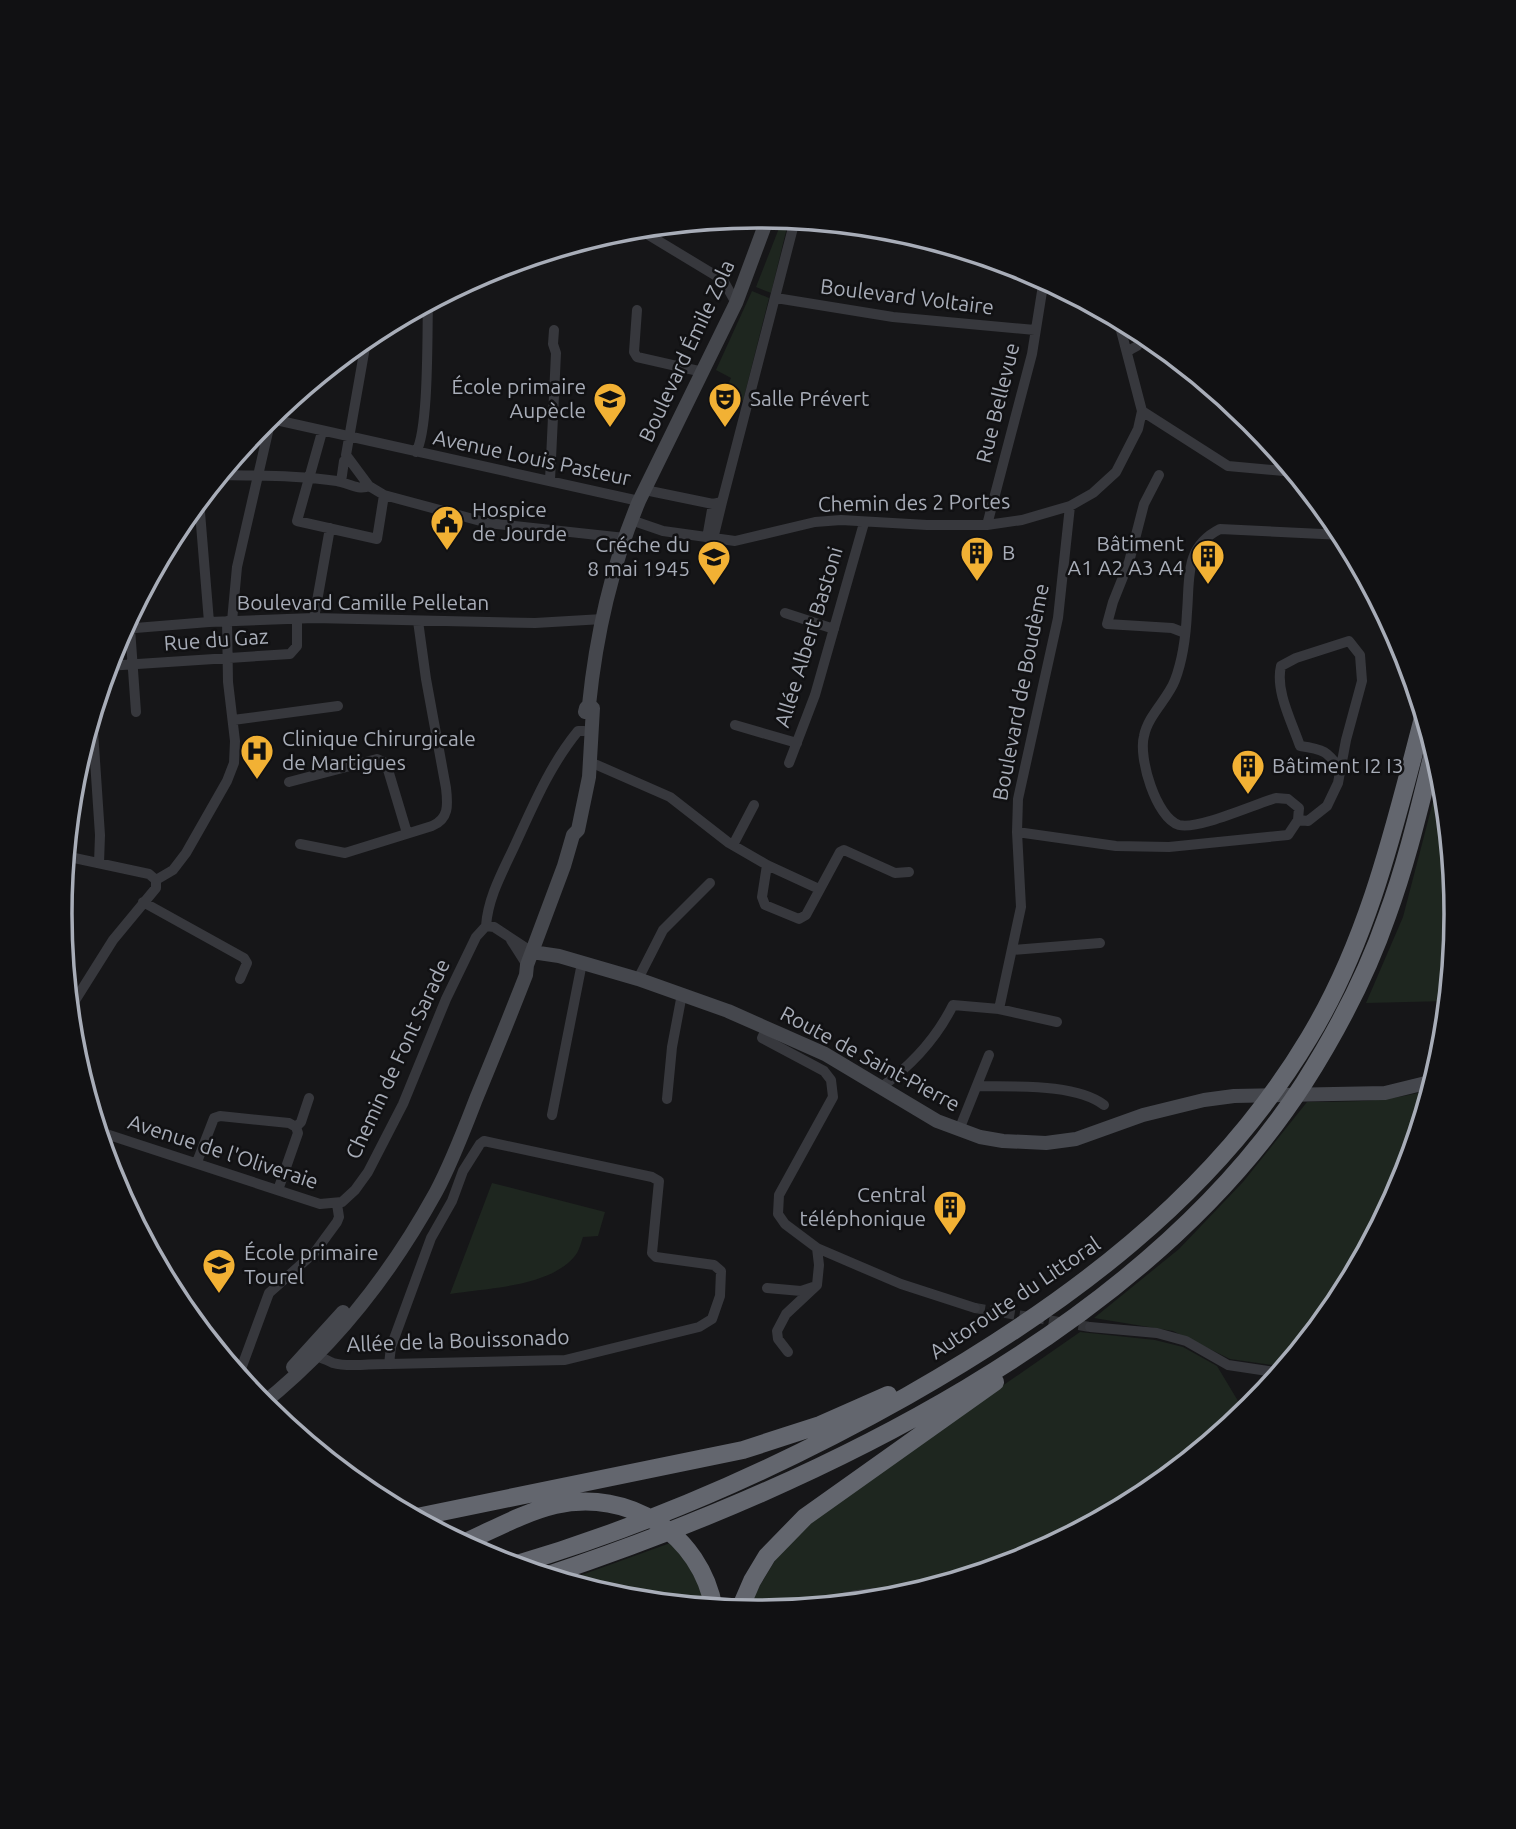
<svg xmlns="http://www.w3.org/2000/svg" width="1516" height="1829" font-family="Ubuntu,sans-serif">
<style>
.green{fill:#1e261f}
.lines{fill:none;stroke-linecap:round;stroke-linejoin:round}
.street-tunnel{stroke:#333438;stroke-width:10;stroke-dasharray:10 5;stroke-linecap:butt}
.street{stroke:#37383d;stroke-width:10}
.secondary{stroke:#45474d;stroke-width:14}
.highway{stroke:#63666e;stroke-width:18}
.labels{text-anchor:middle;stroke-width:5;stroke-linejoin:round;paint-order:stroke}
.street-label{font-size:21px;fill:#a8adb8;stroke:#111113}
.poi-label{font-size:21px;fill:#a8adb8;stroke:#111113;text-anchor:start}
.rim{fill:none;stroke:#a8adb8;stroke-width:3.5}
</style>
<rect width="100%" height="100%" fill="#161618"/>
<path class="green" d="M783,218L789,219L771,293L756,287Z
M752,291L769,298L743,401L724,393L731,378L716,370Z
M1441,771L1456,915L1448,1001L1366,1003L1403,917Z
M1432,1089L1403,1182L1339,1303L1299,1351H1295L1286,1367L1230,1359L1173,1331L1094,1318L1179,1249L1243,1182L1307,1102C1349,1102 1391,1102 1432,1089Z
M492,1183L605,1212L598,1236L583,1237C581,1242 580,1248 577,1253C554,1287 487,1288 450,1294Z
M1080,1332L1155,1340L1183,1347L1217,1366L1238,1401L1255,1404L1146,1495L1025,1560L918,1592L862,1590L794,1604L780,1611L744,1612L785,1544L835,1502Z
M673,1542L687,1557L708,1608L621,1599L562,1582Z"/>
<g class="lines">
<path class="street-tunnel" d="M975,1308L1090,1327"/>
<path class="street" d="M637,228L723,280L736,303
M776,298L893,317L1035,330
M637,310L634,352L637,357L703,372
M367,336L346,455L369,486L384,495L488,523L625,538
M1128,351L1137,346L1146,334
M1142,411L1228,466L1294,472
M267,418L639,501
M322,432L297,521L377,539L384,495
M416,452C429,430 427,333 428,303
M220,475C259,476 299,475 337,481C348,483 359,491 369,486
M1159,475L1144,504L1129,562L1113,602L1107,624L1172,628L1185,633
M550,480L556,353L553,344L554,330
M341,482L344,461L347,459
M645,490L713,504L722,502L795,220
M199,500L209,622
M631,520L663,531L735,541L815,522L841,520L927,525H987L1022,520L1070,506L1093,493L1116,472L1138,429L1142,411L1118,319
M987,525L1032,354L1044,279
M707,538L713,504
M713,539L722,502
M785,613L834,629
M314,618L330,528
M232,621L237,567L271,419
M130,628L136,712
M123,629L209,622L314,618L535,623L603,619
M107,666L290,654L297,646V619
M92,716L100,835L99,863
M233,720L338,706
M735,725L797,743
M590,762L670,797L729,843L767,865L819,889
M789,763L815,695L864,523
M289,782L377,759L386,763L407,833
M1298,820L1308,821L1327,806L1338,783L1346,740L1362,681L1360,655L1349,641L1296,658L1281,666C1275,691 1292,722 1300,746C1323,749 1328,751 1341,771
M1017,832L1116,846L1169,847L1288,835L1298,820L1299,808L1288,799L1276,798C1255,804 1198,830 1179,825C1156,818 1138,757 1144,736C1148,715 1168,699 1175,680C1183,659 1186,634 1187,612C1190,578 1184,547 1220,529L1343,535
M300,844L345,853L432,826C449,819 448,805 446,788L426,679L418,621
M733,845L754,805
M65,856L149,874L156,880
M767,865L762,897L765,905L799,919L806,915L840,852L844,850L895,873L909,872
M156,880L173,870L186,853L227,781L234,763L235,741L228,682L227,621
M143,902L244,958L247,963L240,979
M486,926C488,897 503,871 515,845C533,806 550,765 578,731H584
M486,926L494,927L532,952
M511,940L527,965
M1012,950L1100,943
M638,979L663,930L710,883
M999,1009L1021,907L1017,832L1018,799L1058,618L1070,506
M69,1010L113,940L156,888V880
M767,1027L762,1038L824,1071L831,1080L833,1097L779,1195L778,1214L785,1224L817,1248L901,1284L975,1308
M977,1086C1013,1087 1075,1083 1104,1105
M880,1088C911,1066 936,1039 953,1005L999,1009L1057,1022
M667,1099L672,1047L682,994
M552,1115L582,963
M296,1127L301,1122L309,1098
M959,1130L989,1055
M97,1131L320,1204L342,1202L355,1190L368,1172L403,1104L446,999L476,937L486,926
M197,1162L214,1118L220,1116L289,1123L296,1127L298,1133L278,1190
M767,1288L801,1291L813,1287
M1090,1327L1157,1333L1186,1341L1228,1365L1281,1373
M788,1352L778,1339L777,1331L786,1314L817,1285L819,1265L817,1248
M312,1357C320,1355 325,1360 333,1363C350,1368 372,1363 389,1364L565,1360L699,1327L712,1319L720,1296L721,1271L714,1265L656,1257L652,1253L659,1181L652,1177L484,1141L480,1144L463,1171L452,1201L431,1238L391,1347L389,1364
M238,1377L269,1293L315,1252L337,1222L339,1217L337,1204
M788,1610L857,1595L875,1593L905,1596"/>
<path class="secondary" d="M585,712L586,708L589,705C596,636 612,565 639,501L736,303L768,217
M532,952L559,956L638,979L728,1011L825,1054L937,1121L980,1137L1003,1141L1046,1143L1076,1139L1143,1115L1204,1100L1234,1096L1385,1093L1434,1081
M293,1367L343,1312
M261,1405C333,1348 392,1272 436,1192C452,1162 464,1130 476,1099C493,1058 510,1016 526,975L527,965L564,866L573,835L578,830L589,777L593,708L589,705"/>
<path class="highway" d="M412,1518L743,1450L820,1425L888,1395
M461,1544C491,1531 522,1513 555,1505C628,1488 701,1534 714,1609
M511,1566C650,1525 781,1467 907,1396C1065,1306 1214,1197 1309,1038C1369,939 1395,825 1424,714
M545,1576C815,1486 1145,1330 1304,1083C1337,1031 1367,974 1387,916C1407,862 1420,805 1434,749
M739,1611L752,1581L767,1556L805,1517L995,1382"/>
</g>
<defs>
<symbol id="school-pin" viewBox="-11 -11 22 30"><path d="M0 17L-7.5 6A9.5 9.5 0 1 1 7.5 6Z" fill="#f2b134" stroke="#111113"/><path d="M0-5L7-2L0 1L-7-2ZM-4 1L0 2.5L4 1V4Q0 6-4 4Z" fill="#111"/></symbol>
<symbol id="theatre-pin" viewBox="-11 -11 22 30"><path d="M0 17L-7.5 6A9.5 9.5 0 1 1 7.5 6Z" fill="#f2b134" stroke="#111113"/><path d="M-5-5.5Q0-4 5-5.5V0Q5 5 0 6Q-5 5-5 0ZM-3.3-2.5H-1v1.5H-3.3ZM1-2.5H3.3v1.5H1ZM-2.8 1Q0 5.5 2.8 1Z" fill="#111"/></symbol>
<symbol id="civic-pin" viewBox="-11 -11 22 30"><path d="M0 17L-7.5 6A9.5 9.5 0 1 1 7.5 6Z" fill="#f2b134" stroke="#111113"/><path d="M-.6-6.5H3V-4.5H.6V-3L4-1V1h2V6H-6V1h2V-1L-.6-3ZM-1.2 2.5V6h2.4V2.5Z" fill="#111"/></symbol>
<symbol id="building-pin" viewBox="-11 -11 22 30"><path d="M0 17L-7.5 6A9.5 9.5 0 1 1 7.5 6Z" fill="#f2b134" stroke="#111113"/><path d="M-4-6H4V6H1V3H-1V6H-4ZM-2.5-4.3h1.7v1.8h-1.7ZM.8-4.3h1.7v1.8H.8ZM-2.5-1h1.7V.8h-1.7ZM.8-1h1.7V.8H.8Z" fill="#111"/></symbol>
<symbol id="hospital-pin" viewBox="-11 -11 22 30"><path d="M0 17L-7.5 6A9.5 9.5 0 1 1 7.5 6Z" fill="#f2b134" stroke="#111113"/><path d="M-5-5h3v3.5h4V-5h3V5h-3V1.5h-4V5h-3Z" fill="#111"/></symbol>
</defs>
<g fill-rule="evenodd">
<use href="#school-pin" x="591" y="380" width="38" height="52"/>
<use href="#theatre-pin" x="706" y="380" width="38" height="52"/>
<use href="#civic-pin" x="428" y="503" width="38" height="52"/>
<use href="#building-pin" x="958" y="534" width="38" height="52"/>
<use href="#building-pin" x="1189" y="537" width="38" height="52"/>
<use href="#school-pin" x="695" y="538" width="38" height="52"/>
<use href="#hospital-pin" x="238" y="732" width="38" height="52"/>
<use href="#building-pin" x="1229" y="747" width="38" height="52"/>
<use href="#building-pin" x="931" y="1188" width="38" height="52"/>
<use href="#school-pin" x="200" y="1246" width="38" height="52"/>
</g>
<g class="labels">
<g class="street-label">
<text transform="translate(907 297) rotate(7)" y="7">Boulevard Voltaire</text>
<text transform="translate(687 351) rotate(-65)" y="7">Boulevard Émile Zola</text>
<text transform="translate(998 403) rotate(-76)" y="7">Rue Bellevue</text>
<text transform="translate(532 458) rotate(12)" y="7">Avenue Louis Pasteur</text>
<text transform="translate(914 503) rotate(-1)" y="7">Chemin des 2 Portes</text>
<text x="363" y="610">Boulevard Camille Pelletan</text>
<text transform="translate(809 637) rotate(-73)" y="7">Allée Albert Bastoni</text>
<text transform="translate(216 640) rotate(-4)" y="7">Rue du Gaz</text>
<text transform="translate(1021 692) rotate(-79)" y="7">Boulevard de Boudème</text>
<text transform="translate(398 1059) rotate(-65)" y="7">Chemin de Font Sarade</text>
<text transform="translate(870 1059) rotate(28)" y="7">Route de Saint-Pierre</text>
<text transform="translate(223 1152) rotate(18)" y="7">Avenue de l'Oliveraie</text>
<text transform="translate(1015 1298) rotate(-34)" y="7">Autoroute du Littoral</text>
<text transform="translate(458 1341) rotate(-2)" y="7">Allée de la Bouissonado</text>
</g>
<g class="poi-label">
<text x="586" y="394" text-anchor="end">École primaire<tspan x="586" dy="24">Aupècle</tspan></text>
<text x="750" y="406">Salle Prévert</text>
<text x="472" y="517">Hospice<tspan x="472" dy="24">de Jourde</tspan></text>
<text x="1184" y="551" text-anchor="end">Bâtiment<tspan x="1184" dy="24">A1 A2 A3 A4</tspan></text>
<text x="690" y="552" text-anchor="end">Créche du<tspan x="690" dy="24">8 mai 1945</tspan></text>
<text x="1002" y="560">B</text>
<text x="282" y="746">Clinique Chirurgicale<tspan x="282" dy="24">de Martigues</tspan></text>
<text x="1272" y="773">Bâtiment I2 I3</text>
<text x="926" y="1202" text-anchor="end">Central<tspan x="926" dy="24">téléphonique</tspan></text>
<text x="244" y="1260">École primaire<tspan x="244" dy="24">Tourel</tspan></text>
</g>
</g>
<path d="M0 0H1516V1829H0ZM72 914a686 686 0 1 1 1372 0a686 686 0 1 1-1372 0Z" fill="#111113" fill-rule="evenodd"/>
<path class="rim" d="M72 914a686 686 0 1 1 1372 0a686 686 0 1 1-1372 0Z"/>
</svg>
